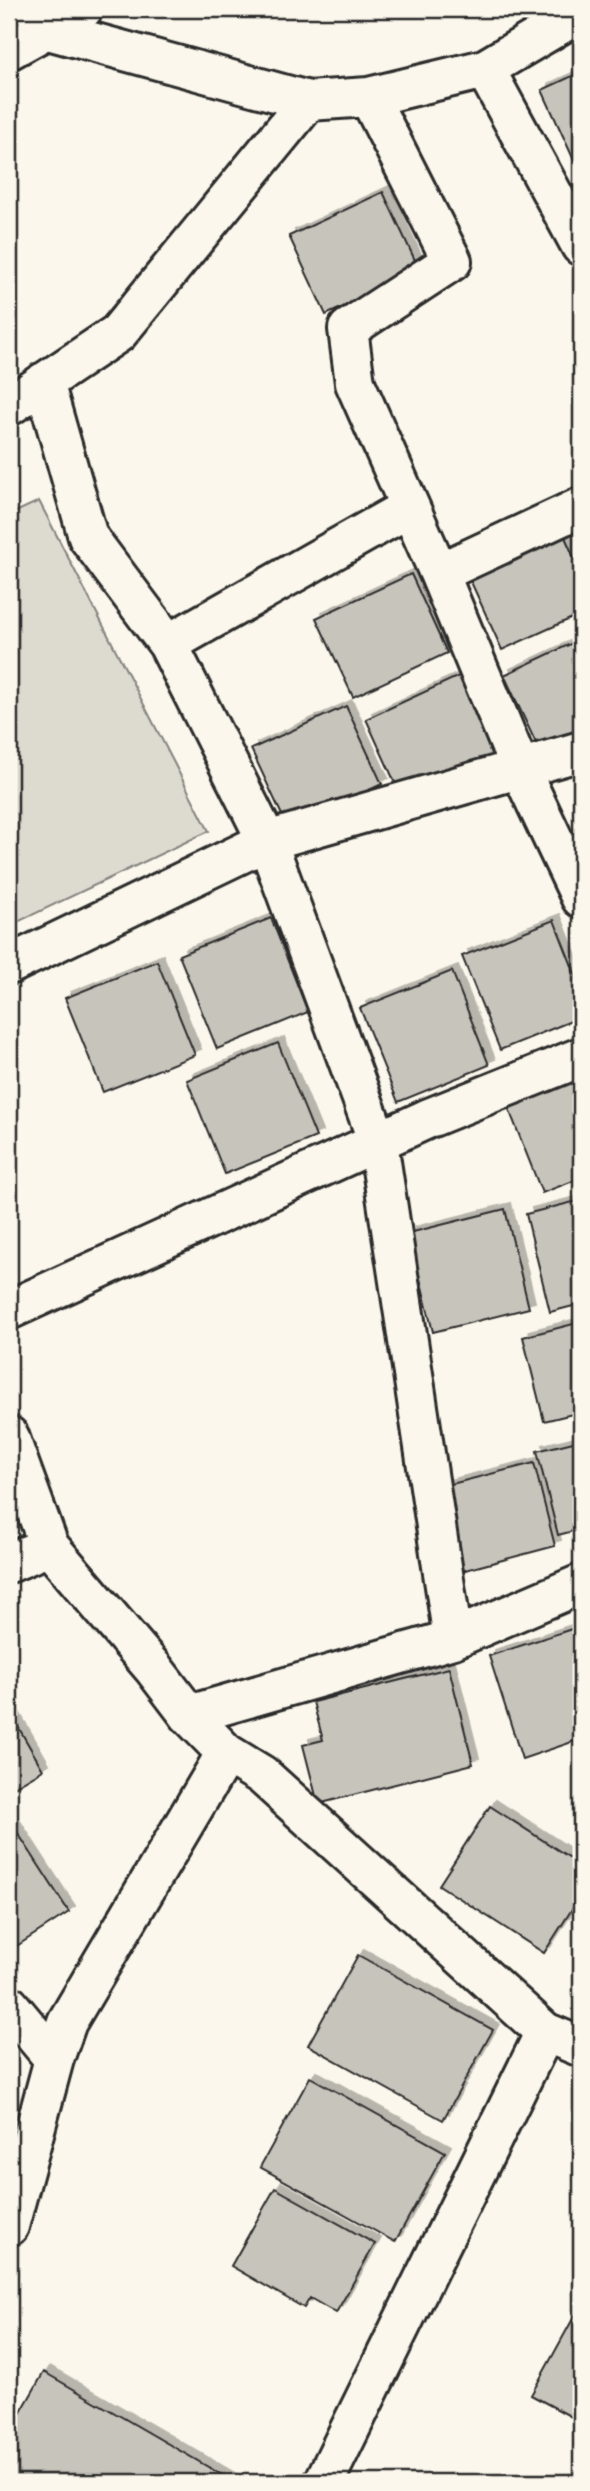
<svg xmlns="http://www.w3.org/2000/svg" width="590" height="2491" font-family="'Playpen Sans',sans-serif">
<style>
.green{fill:#dddad0;stroke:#84827e;stroke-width:2}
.building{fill:#c7c4bc;stroke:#2b2b2b;stroke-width:2;filter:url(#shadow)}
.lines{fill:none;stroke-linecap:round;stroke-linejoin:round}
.street-casing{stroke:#2b2b2b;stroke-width:44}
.street{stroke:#fbf7ec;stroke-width:38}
</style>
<defs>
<filter id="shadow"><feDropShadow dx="6" dy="-6" stdDeviation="0" flood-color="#0004"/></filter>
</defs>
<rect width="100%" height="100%" fill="#fbf7ec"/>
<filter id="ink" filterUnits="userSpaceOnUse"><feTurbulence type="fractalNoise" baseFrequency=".0143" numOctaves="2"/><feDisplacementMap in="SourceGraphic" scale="14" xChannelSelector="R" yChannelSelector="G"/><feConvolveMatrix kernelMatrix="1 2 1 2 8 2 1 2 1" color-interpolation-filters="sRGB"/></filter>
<g filter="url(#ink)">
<path class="green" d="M39,501L209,831L9,926V515Z"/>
<path class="building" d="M581,72V167L578,169L542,90Z
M383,192L420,271L326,315L289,236Z
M561,528L581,573V614L502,650L466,571Z
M411,574L447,653L353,697L316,618Z
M581,639V735L541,754L504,675Z
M461,675L497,754L402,798L366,719Z
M346,706L382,784L288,828L251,749Z
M271,918L308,1012L217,1049L179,955Z
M554,920L581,989V1017L500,1050L462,956Z
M157,961L195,1055L103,1092L65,998Z
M452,971L489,1065L398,1102L360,1008Z
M278,1043L316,1137L225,1174L187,1080Z
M581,1068V1178L542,1193L505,1099Z
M581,1200V1304L550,1312L526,1214Z
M505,1209L529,1308L433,1332L409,1233Z
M581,1322V1412L544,1421L523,1337Z
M581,1440V1529L558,1535L537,1451Z
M534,1463L555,1546L454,1573L432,1489Z
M581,1626V1739L522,1759L489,1656Z
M449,1668L473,1764L318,1804L303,1745L323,1740L313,1702Z
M9,1711L43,1770L9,1790Z
M490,1806L581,1865V1895L544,1953L439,1885Z
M14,1827L69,1912L9,1951V1831Z
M358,1955L493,2030L443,2120L308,2045Z
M310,2077L445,2152L395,2242L260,2167Z
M275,2188L375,2244L336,2313L310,2298L304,2308L231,2266Z
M575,2315L581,2318V2422L531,2395Z
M44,2372L234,2482H9V2433Z"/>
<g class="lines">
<defs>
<path id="street" d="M33,9L48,30L308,101L369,97L485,69L581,12
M9,50L83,9
M485,69L581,246
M369,97L452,261L348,329L355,383L439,573L520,769L581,898
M44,382L88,537L168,644
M9,406L118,333L308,101
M410,507L168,644L267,841L378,1142L453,1639
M439,573L581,507
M9,965L267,841L581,751
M9,1310L427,1119L581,1057
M9,1436L49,1546L154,1669L189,1715L226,1753L262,1775L545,2032L581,2047
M9,1563L49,1546
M189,1715L453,1639L581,1584
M9,2005L54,2059
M9,2226L54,2059L67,2022L226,1753
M324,2482L545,2032"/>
</defs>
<use href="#street" class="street-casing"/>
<use href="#street" class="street"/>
</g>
</g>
<rect width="590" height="2491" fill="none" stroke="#fbf7ec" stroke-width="35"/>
<rect x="18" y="18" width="555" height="2456" fill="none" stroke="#2b2b2b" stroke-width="2.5" filter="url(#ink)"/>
</svg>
